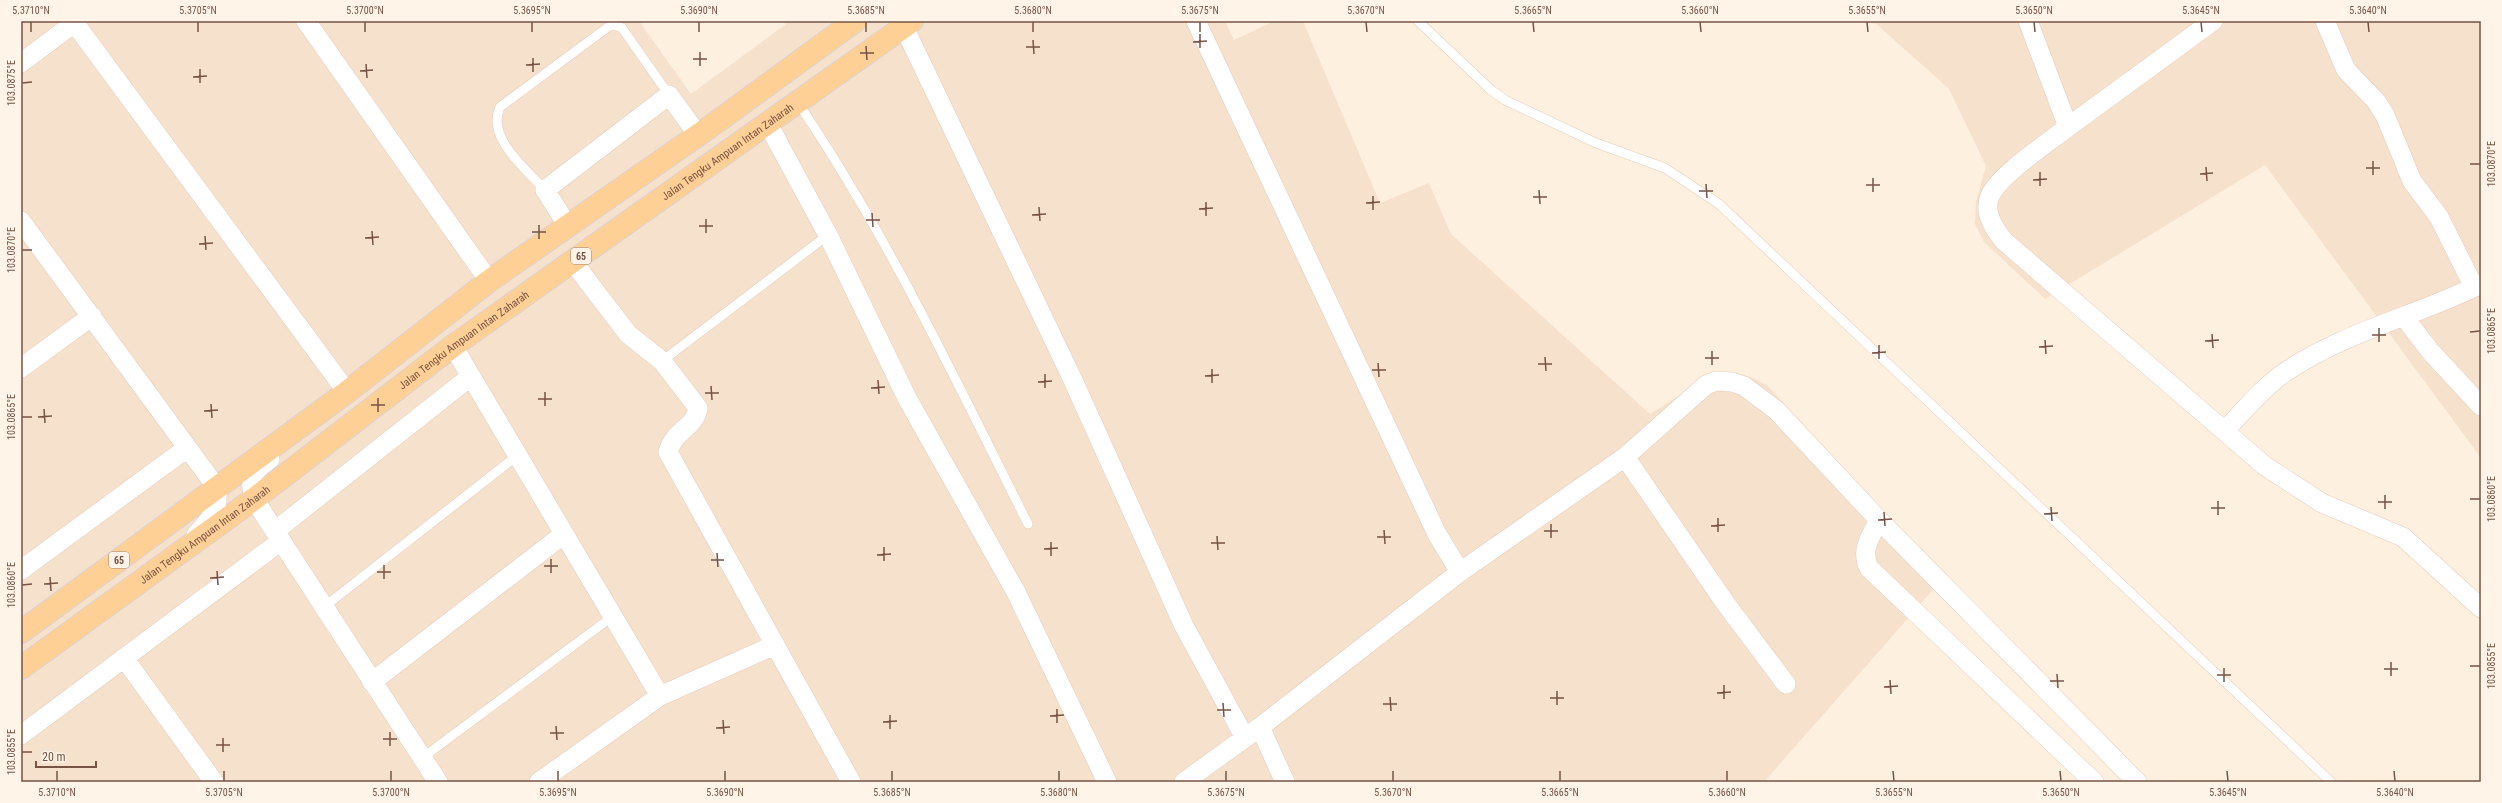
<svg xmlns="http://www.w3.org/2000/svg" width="2502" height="803" font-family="'Roboto Condensed',sans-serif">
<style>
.residential{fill:#f6e1cd}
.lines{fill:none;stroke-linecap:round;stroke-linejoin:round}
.lane-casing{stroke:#e4cdbe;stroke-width:10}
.street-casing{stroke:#e4cdbe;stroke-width:20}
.primary-casing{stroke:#dbd2cf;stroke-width:24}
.lane{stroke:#fff;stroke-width:9}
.street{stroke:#fff;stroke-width:19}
.primary{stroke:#ffd095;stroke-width:22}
.ticks{fill:none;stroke:#765345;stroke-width:1.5}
.labels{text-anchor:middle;stroke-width:3.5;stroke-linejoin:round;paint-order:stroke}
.shield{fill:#fff4e7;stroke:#9f8376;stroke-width:1}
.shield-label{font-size:10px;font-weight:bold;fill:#765345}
.street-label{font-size:11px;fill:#765345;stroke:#fff4e7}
.neatline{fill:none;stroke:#765345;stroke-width:1.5}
.ticks-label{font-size:10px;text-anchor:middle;fill:#765345}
</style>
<rect width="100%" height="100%" fill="#fef0df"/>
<path class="residential" d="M21,21H639L691,94L790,21H1225L1234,40L1274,21H1303L1380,203L1429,183L1451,234L1650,414L1705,379L1721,374L1737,373L1751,377L1767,385L1876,503L1947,574L1764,782H21Z
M1873,21H2481V458L2265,165L2045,299L1984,242L1975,224L1976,201L1986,166L1949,89Z"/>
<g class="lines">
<defs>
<path id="lane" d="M1418,21L1491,90L1505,100L1596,143L1665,168L1719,204L2331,782
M798,103C888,236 956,381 1028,524
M545,190C526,169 486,138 500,107L608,27L615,25L622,28L669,95
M662,361L828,235
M324,607L518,455
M422,758L613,616"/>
<path id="street" d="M73,21L347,392
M306,21L489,281
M1196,21L1437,534L1460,572
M2028,21L2068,127C2049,142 1998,176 1990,196C1983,212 1994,229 2004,241L2265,466L2322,503L2403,537L2481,608
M2325,21L2346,70L2376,101L2385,115L2412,181L2439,217L2474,287
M904,27L1072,378L1184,626L1245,738
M21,63L77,21
M768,124L828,235L907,398L1016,592L1107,782
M2068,127L2213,21
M21,221L217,488C219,512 211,518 196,535
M568,226L545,190L669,95L698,135
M573,262L628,334L662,361L698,408C695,428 674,430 668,452L851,782
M2404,317L2431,352L2481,406
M453,346L660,696
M21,368L92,316
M2225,430C2244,411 2262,388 2284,373C2343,332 2417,316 2481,284
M1625,457L1726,604L1786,684
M270,459C251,473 249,475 254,499L438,782
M1879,520C1871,536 1860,550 1869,568L2094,782
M275,531L470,377
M21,570L187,448
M124,658L214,782
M372,682L564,534
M1260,727L1285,782
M21,735L281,541
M539,782L660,696L775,645
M1184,782L1260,727L1460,572L1625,457L1706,385L1716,381L1732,382L1744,386L1777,411L1879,520L2137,782"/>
<g id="primary">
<path d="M21,632L347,392L489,281L714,124L855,21"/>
<path id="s1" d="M21,668L254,499L453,346L912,21"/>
</g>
</defs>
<use href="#lane" class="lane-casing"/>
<use href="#street" class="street-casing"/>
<use href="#primary" class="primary-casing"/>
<use href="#lane" class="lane"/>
<use href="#street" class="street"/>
<use href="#primary" class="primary"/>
</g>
<path class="ticks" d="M31,22V32M198,22V32M365,22V32M532,22V32M699,22V32M866,22V32M1033,22V32M1200,22V32M1366,22L1367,32M1533,22L1534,32M1700,22L1701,32M1867,22L1868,32M2034,22L2035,32M2201,22L2202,32M2368,22L2369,32M1200,34V48M1033,40L1034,54M1193,42L1207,41M866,46L867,60M1026,47H1040M700,52V66M860,53H874M533,58V72M693,59H707M366,64L367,78M526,65L540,64M200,69V83M360,71L373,70M193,77L207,76M22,83L32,82M2373,161V175M2470,164H2480M2206,167L2207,181M2366,168H2380M2040,172V186M2200,174L2213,173M1873,178V192M2033,180L2047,179M1706,184L1707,198M1866,185H1880M1539,190L1540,204M1699,191H1713M1373,196V210M1533,197H1547M1206,202V216M1366,203L1380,202M1039,207L1040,221M1199,209L1213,208M872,213L873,227M1032,215L1046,214M706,219V233M866,220H880M539,225V239M699,226H713M372,231L373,245M532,232H546M205,236L206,250M365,238L379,237M199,244L213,243M22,250H32M2379,328V342M2470,332L2480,331M2212,334L2213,348M2372,335H2386M2045,340L2046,354M2205,341L2219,340M1879,345V359M2039,347L2053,346M1712,351V365M1872,353L1886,352M1545,357L1546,371M1705,358H1719M1378,363L1379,377M1538,364H1552M1212,369V383M1372,370H1386M1045,374V388M1205,376L1219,375M878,380L879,394M1038,382L1052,381M711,386L712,400M871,388L885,387M545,392V406M705,393H719M378,398V412M538,399H552M211,404L212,418M371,405H385M44,409L45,423M204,411L218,410M22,417H32M38,417L52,416M2385,495V509M2470,499H2480M2218,501V515M2378,502H2392M2051,507L2052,521M2211,508H2225M1884,512L1885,526M2044,514L2058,513M1718,518V532M1878,520L1892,519M1551,524V538M1711,526L1725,525M1384,530L1385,544M1544,531H1558M1217,536L1218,550M1377,537H1391M1051,542V556M1211,543H1225M884,547V561M1044,549L1058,548M717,553L718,567M877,555L891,554M551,559V573M711,560H724M384,565V579M544,566H558M217,571L218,585M377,572H391M50,577L51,591M210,578L224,577M44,584L58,583M22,585L32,584M2391,662V676M2470,666H2480M2224,668V682M2384,669H2398M2057,674L2058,688M2217,675H2231M1890,680L1891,694M2050,681H2064M1724,685V699M1884,687L1898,686M1557,691V705M1717,693L1731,692M1390,697L1391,711M1550,698H1564M1223,703L1224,717M1383,704H1397M1057,709V723M1217,710H1231M890,715V729M1050,716L1064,715M723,720L724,734M883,722L897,721M556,726L557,740M716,728L730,727M390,732V746M550,733H564M223,738V752M383,739H397M216,745H230M22,752H32M57,771V781M224,771V781M391,771V781M558,771V781M725,771V781M892,771V781M1059,771V781M1226,771V781M1393,771V781M1560,771V781M1727,771V781M1893,771L1894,781M2060,771L2061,781M2227,771L2228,781M2394,771L2395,781"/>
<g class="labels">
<g class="shield">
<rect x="571" y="248" width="20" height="16" rx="3"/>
<rect x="109" y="552" width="20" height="16" rx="3"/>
</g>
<g class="shield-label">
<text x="581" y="260">65</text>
<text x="119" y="564">65</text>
</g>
<g class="street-label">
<text dy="4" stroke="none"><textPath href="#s1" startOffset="875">Jalan Tengku Ampuan Intan Zaharah</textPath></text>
<text dy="4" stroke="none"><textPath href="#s1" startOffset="551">Jalan Tengku Ampuan Intan Zaharah</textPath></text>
<text dy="4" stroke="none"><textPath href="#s1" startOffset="227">Jalan Tengku Ampuan Intan Zaharah</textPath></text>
</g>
</g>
<rect width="2502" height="803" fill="none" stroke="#fff4e7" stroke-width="44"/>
<path d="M36 761v6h60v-6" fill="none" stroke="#765345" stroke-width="2"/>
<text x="42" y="761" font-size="12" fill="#765345" stroke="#fff4e7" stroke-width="3" paint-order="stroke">20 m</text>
<rect x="22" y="22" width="2458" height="759" class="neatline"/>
<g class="ticks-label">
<text x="31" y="14">5.3710°N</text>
<text x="198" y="14">5.3705°N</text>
<text x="365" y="14">5.3700°N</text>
<text x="532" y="14">5.3695°N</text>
<text x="699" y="14">5.3690°N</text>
<text x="866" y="14">5.3685°N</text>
<text x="1033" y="14">5.3680°N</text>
<text x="1200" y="14">5.3675°N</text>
<text x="1366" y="14">5.3670°N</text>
<text x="1533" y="14">5.3665°N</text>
<text x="1700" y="14">5.3660°N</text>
<text x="1867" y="14">5.3655°N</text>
<text x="2034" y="14">5.3650°N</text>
<text x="2201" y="14">5.3645°N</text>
<text x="2368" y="14">5.3640°N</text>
<text transform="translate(11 83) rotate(-90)" y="4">103.0875°E</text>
<text transform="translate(2491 164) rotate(-90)" y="4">103.0870°E</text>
<text transform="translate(11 250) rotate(-90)" y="4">103.0870°E</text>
<text transform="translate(2491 331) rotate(-90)" y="4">103.0865°E</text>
<text transform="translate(11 417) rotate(-90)" y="4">103.0865°E</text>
<text transform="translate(2491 499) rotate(-90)" y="4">103.0860°E</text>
<text transform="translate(11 585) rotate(-90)" y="4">103.0860°E</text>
<text transform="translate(2491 666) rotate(-90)" y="4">103.0855°E</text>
<text transform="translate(11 752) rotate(-90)" y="4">103.0855°E</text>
<text x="57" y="796">5.3710°N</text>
<text x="224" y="796">5.3705°N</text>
<text x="391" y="796">5.3700°N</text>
<text x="558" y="796">5.3695°N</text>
<text x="725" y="796">5.3690°N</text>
<text x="892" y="796">5.3685°N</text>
<text x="1059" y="796">5.3680°N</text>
<text x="1226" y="796">5.3675°N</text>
<text x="1393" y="796">5.3670°N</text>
<text x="1560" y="796">5.3665°N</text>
<text x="1727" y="796">5.3660°N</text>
<text x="1894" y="796">5.3655°N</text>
<text x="2061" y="796">5.3650°N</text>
<text x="2228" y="796">5.3645°N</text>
<text x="2395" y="796">5.3640°N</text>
</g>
</svg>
